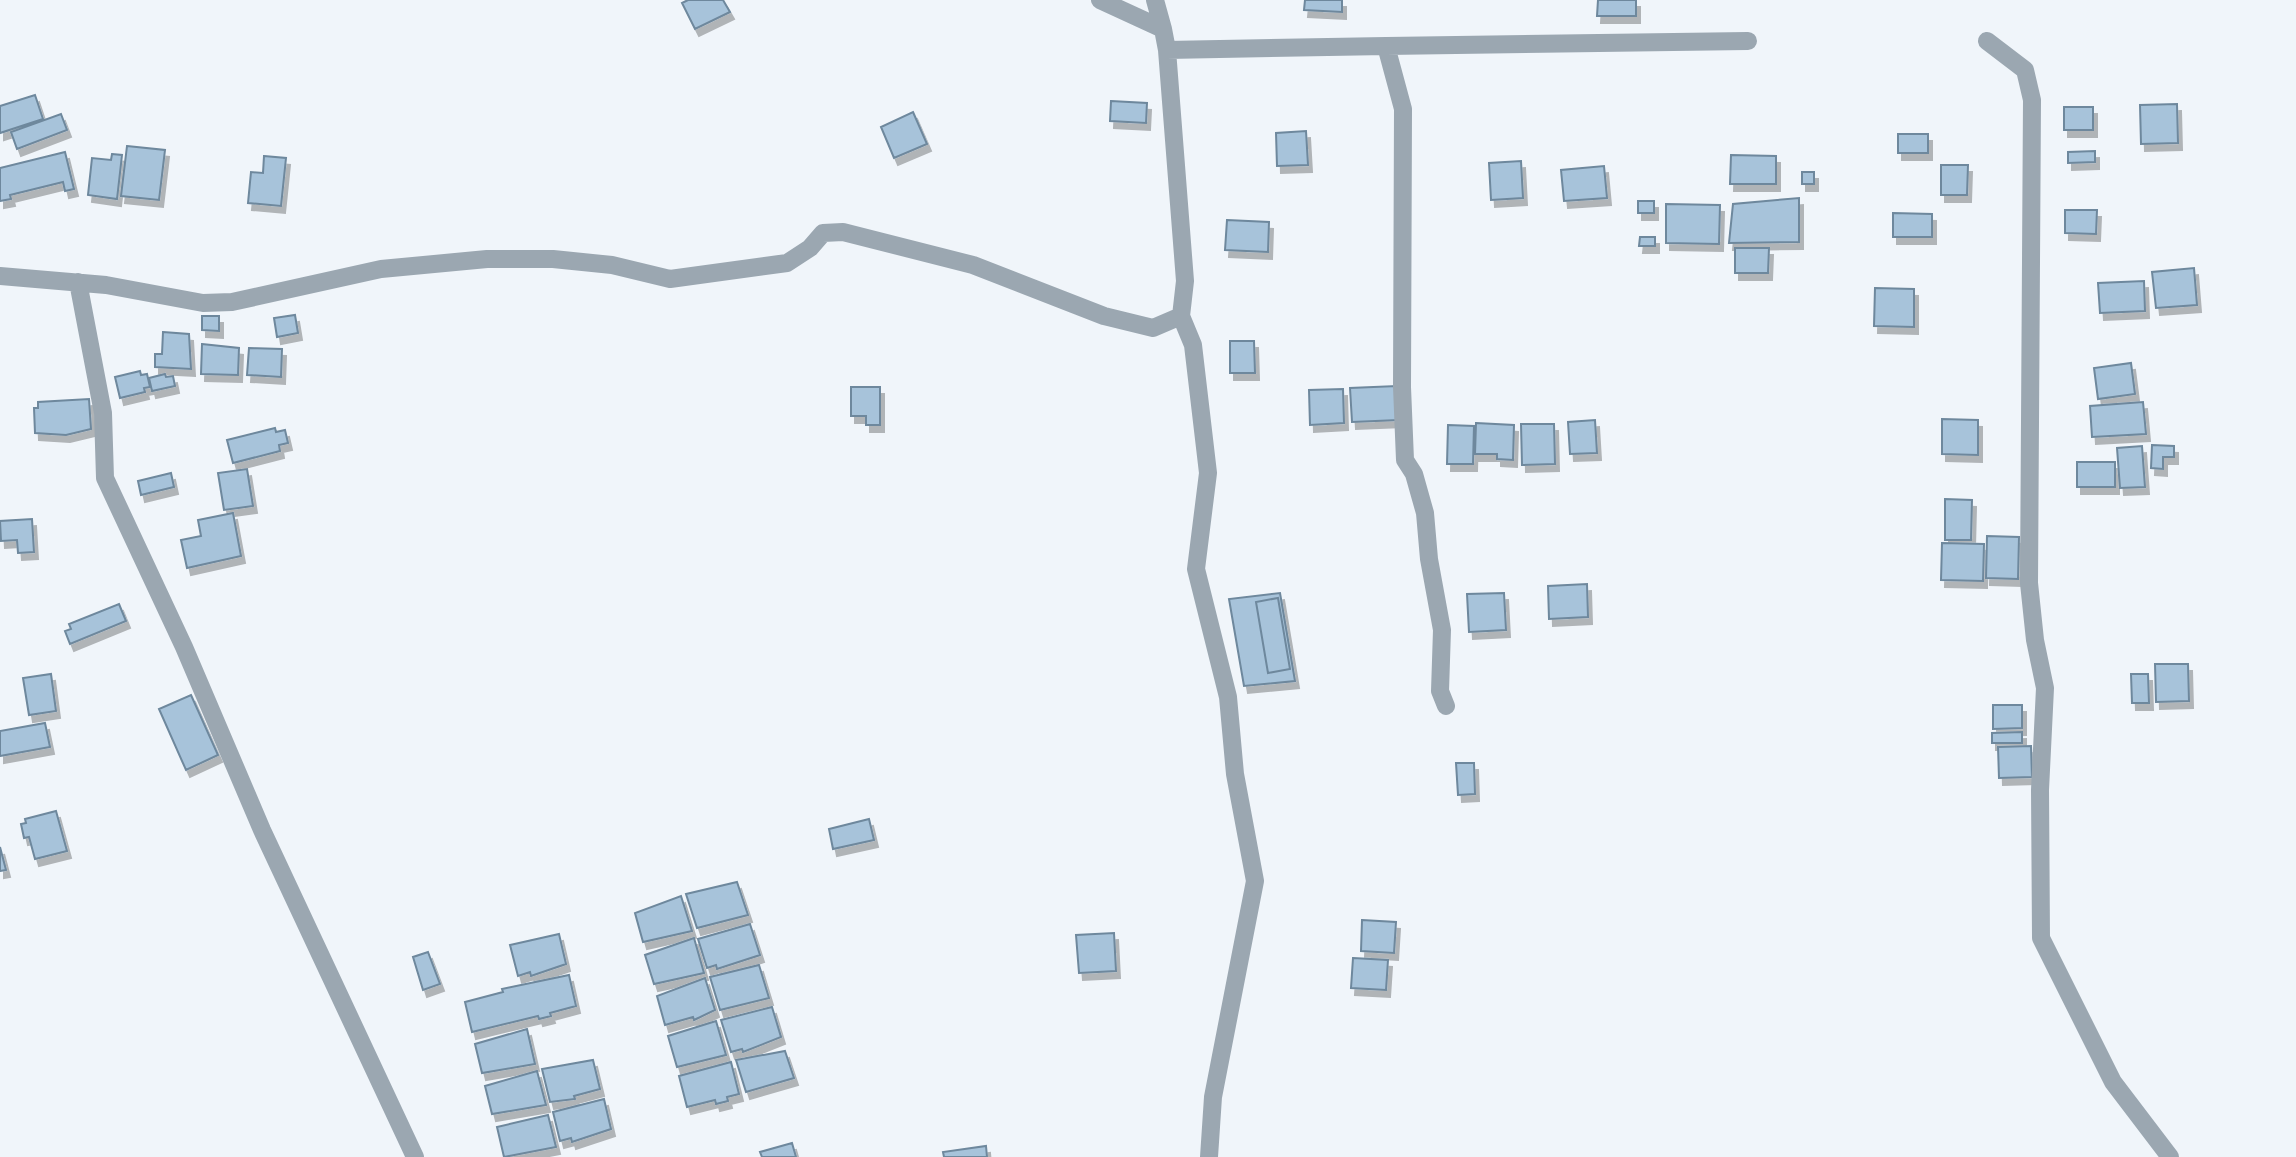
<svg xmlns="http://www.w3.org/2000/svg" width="2296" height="1157" font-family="Spectral,serif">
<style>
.building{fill:#a7c3da;stroke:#6e889d;stroke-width:2;filter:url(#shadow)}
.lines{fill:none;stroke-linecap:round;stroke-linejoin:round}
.minor{stroke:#9ba7b1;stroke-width:18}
</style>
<defs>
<filter id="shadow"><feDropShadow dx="4" dy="7" stdDeviation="0" flood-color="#0004"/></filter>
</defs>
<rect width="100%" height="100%" fill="#f0f5fa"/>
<path class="building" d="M688,0H723L730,12L695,29L682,3Z
M1305,0H1342V12L1304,10Z
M1598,0H1636V16H1597Z
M35,95L43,119L0,133V106Z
M1111,101L1147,103L1146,123L1110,121Z
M2177,104L2178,143L2141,144L2140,105Z
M2064,107H2093V130H2064Z
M913,112L927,144L894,158L881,127Z
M61,114L67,130L17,149L11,132Z
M1306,131L1308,165L1277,166L1276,133Z
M1898,134H1928V153H1898Z
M127,146L165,150L159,200L121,196Z
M2095,151V162L2068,163V152Z
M65,152L74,189L65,191L63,182L10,195L11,199L0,201V168Z
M112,154L122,155L117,199L88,195L92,158L111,160Z
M1731,155L1776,156V184H1730Z
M264,156L286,158L281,206L248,203L251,172L263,173Z
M1521,161L1523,198L1491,200L1489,163Z
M1941,165H1968L1967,195H1941Z
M1604,166L1607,198L1564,201L1561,170Z
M1802,172H1814V184H1802Z
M1799,198V242L1729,243L1733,204Z
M1638,201H1654V213H1638Z
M1666,204L1720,205L1719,244L1666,243Z
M2065,210H2097L2096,234L2065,233Z
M1893,213L1932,214V237H1893Z
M1227,220L1269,222L1268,252L1225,250Z
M1640,237H1655V246H1639Z
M1735,248H1769L1768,273H1735Z
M2194,268L2197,305L2156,308L2152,272Z
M2144,281L2145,311L2100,313L2098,283Z
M1875,288L1914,289V327L1874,326Z
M295,315L298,333L277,337L274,318Z
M202,316H219V331L202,330Z
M163,332L189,334L191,369L155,367V354H162Z
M1230,341H1254L1255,373H1230Z
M202,344L239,348L238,375L201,374Z
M249,348L282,349L281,377L247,375Z
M2131,363L2135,394L2098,399L2094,368Z
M140,371L141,375L147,374L150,387L144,388L145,392L120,398L115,377Z
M165,374L166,377L173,376L175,386L152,391L149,378Z
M1397,386L1399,420L1352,422L1350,388Z
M851,387H880V425H866V416H851Z
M1343,389L1344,423L1310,425L1309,390Z
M89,399L91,429L66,435L35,433L34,408H38V402Z
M2143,402L2146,434L2092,437L2090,406Z
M1942,419L1978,420V455L1942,454Z
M1595,420L1597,453L1570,454L1568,422Z
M1476,423L1514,425L1513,460L1497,459V454H1475Z
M1521,424H1554L1555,464L1522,465Z
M1448,425L1474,426L1473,464H1447Z
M275,428L276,432L285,430L288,443L279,445L280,451L233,463L227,440Z
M2152,445L2174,446V457H2163V469L2151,468Z
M2142,446L2145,487L2120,488L2117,448Z
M2077,462H2115V487H2077Z
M247,469L253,506L224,510L218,473Z
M171,473L174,487L141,495L138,481Z
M1945,499L1972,500L1971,540H1945Z
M233,513L241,556L187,568L181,540L201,536L198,520Z
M32,519L34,552L18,553L17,540L1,541L0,521Z
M1987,536L2019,537L2018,579L1986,578Z
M1942,543L1984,544L1983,581L1941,580Z
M1587,584L1588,617L1549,619L1548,586Z
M1280,593L1295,681L1244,686L1229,599Z
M1504,593L1506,630L1469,632L1467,594Z
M1278,598L1290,669L1268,673L1256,602Z
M119,604L126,621L70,644L65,631L71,629L69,624Z
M2155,664H2188L2189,701L2156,702Z
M51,674L56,711L29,715L23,678Z
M2131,674H2148L2149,703H2132Z
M191,695L218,755L186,770L159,709Z
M1993,705H2022V728L1993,729Z
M45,723L50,747L0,756V731Z
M2022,732V743H1992V733Z
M2031,746L2032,777L1999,778L1998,747Z
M1456,763H1474L1475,794L1458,795Z
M56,811L67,851L35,859L29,837L24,838L21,824L26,823L25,819Z
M869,819L874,840L833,849L829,829Z
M0,847L6,870L0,871Z
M737,882L748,915L697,928L686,894Z
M681,896L692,931L643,942L635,913Z
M1362,920L1396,922L1394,953L1361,951Z
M750,924L760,955L717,969L716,965L707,968L698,939Z
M1114,933L1116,971L1079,973L1076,935Z
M559,934L566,964L531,976L530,972L518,976L510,945Z
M694,938L704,973L654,984L645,955Z
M428,952L440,984L423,990L413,957Z
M1353,958L1388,960L1386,990L1351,988Z
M759,965L769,998L720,1010L710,977Z
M569,975L576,1006L550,1013L551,1016L539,1019L538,1016L472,1032L465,1002L503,992L502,989Z
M705,978L715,1010L694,1020L693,1017L665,1025L657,996Z
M772,1007L781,1037L743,1052L742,1049L731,1052L721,1020Z
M716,1021L726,1055L677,1067L668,1036Z
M527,1029L535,1064L482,1073L475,1044Z
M785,1051L794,1078L746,1092L736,1060Z
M593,1060L600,1089L574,1096L575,1099L550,1102L542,1069Z
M731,1062L739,1094L727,1097L728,1101L716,1104L715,1100L687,1107L679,1076Z
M537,1071L546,1105L492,1114L485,1086Z
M604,1099L611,1129L572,1142L571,1138L560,1141L553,1112Z
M548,1115L556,1147L504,1157L497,1127Z
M792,1143L796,1157H762L760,1152Z
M986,1146L987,1157H944L943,1152Z"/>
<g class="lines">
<path class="minor" d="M1100,0L1163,29L1167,50L1386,46
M1155,0L1163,29
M1987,41L2025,70L2032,100L2029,583L2035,640L2045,688L2040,790L2041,938L2113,1082L2170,1157
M0,276L106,285L203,303L232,302L381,269L487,259H553L612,265L670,279L787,263L810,248L823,233L843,232L973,265L1104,316L1153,328L1181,316L1185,281L1167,50
M78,282L103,413L105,478L184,647L262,830L415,1157
M1181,316L1193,345L1208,473L1196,569L1228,697L1235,774L1255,881L1213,1097L1209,1157
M1446,706L1440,691L1442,630L1429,559L1425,513L1414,474L1405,460L1402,387L1403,109L1386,46L1748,41"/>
</g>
</svg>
